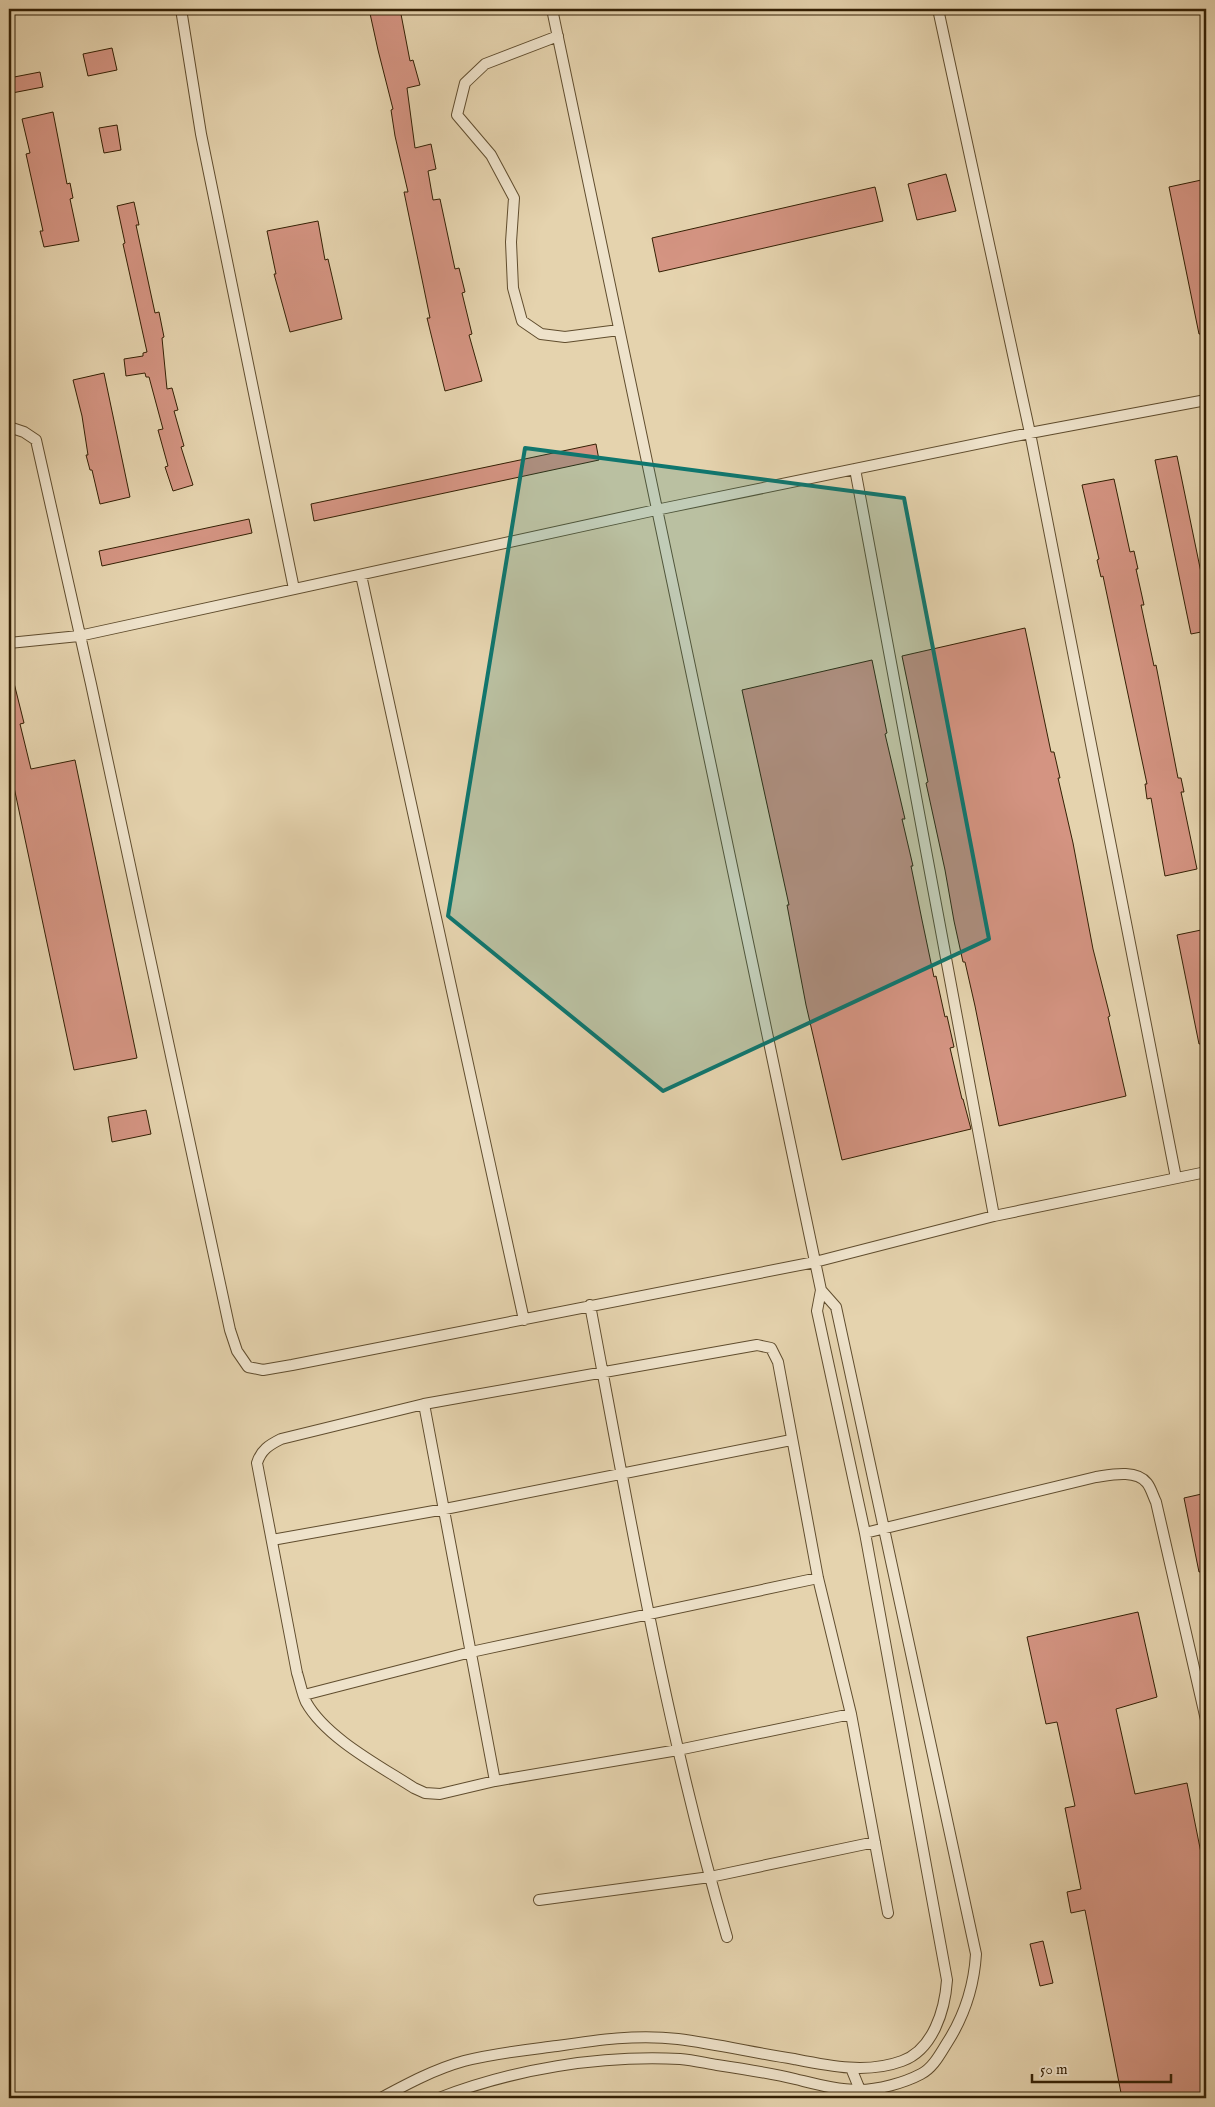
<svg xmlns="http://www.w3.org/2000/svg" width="1215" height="2107" font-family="'IM FELL English',serif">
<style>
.building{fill:#d49482;stroke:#342004}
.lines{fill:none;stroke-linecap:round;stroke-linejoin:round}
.lane-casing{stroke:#604d2e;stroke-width:12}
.lane{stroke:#eee2ca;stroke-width:10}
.marked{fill:#0f766e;fill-opacity:0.2;stroke:#0f766e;stroke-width:4;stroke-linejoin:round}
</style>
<rect width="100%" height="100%" fill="#e5d3ae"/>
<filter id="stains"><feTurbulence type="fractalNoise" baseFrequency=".004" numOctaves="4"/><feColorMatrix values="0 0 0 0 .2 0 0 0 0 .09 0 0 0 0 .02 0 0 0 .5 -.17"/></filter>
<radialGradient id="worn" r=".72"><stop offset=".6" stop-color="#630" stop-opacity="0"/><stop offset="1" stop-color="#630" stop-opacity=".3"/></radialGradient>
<path class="building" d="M369,9H400L410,61L413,60L420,85L407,88L415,148L431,144L436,169L428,171L433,200L440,199L455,269L459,268L465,292L462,293L472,334L469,335L482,381L445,391L427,318H430L404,192H408L395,136L391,110L393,109L378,50Z
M112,48L117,70L88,76L83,54Z
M40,72L43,87L12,93L9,78Z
M53,112L67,184L70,183L73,198L70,199L79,241L44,247L40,231H43L26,154L30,153L22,119Z
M117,125L121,150L104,153L99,128Z
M946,174L956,211L917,220L908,184Z
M1206,179V334H1199L1169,187Z
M875,187L883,221L659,272L652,238Z
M134,202L139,225H136L155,313L159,312L164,337L162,338L167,389L172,388L178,410L174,411L184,446L181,447L193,485L173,491L165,467L168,466L158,430L163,429L149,377H146L145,373L126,376L124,359L143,356V353L147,352L123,244L125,243L117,206Z
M318,221L325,260L328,259L342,319L290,332L274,274H276L267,231Z
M104,373L130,497L100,504L92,470H90L86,455H88L82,416L73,380Z
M596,444L599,460L314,521L311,504Z
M1177,456L1205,592H1203L1206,606V631L1191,634L1155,460Z
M1114,479L1130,552L1134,551L1138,569H1136L1144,605H1141L1154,666L1156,665L1178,778H1181L1184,792H1181L1197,869L1165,876L1151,798L1147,799L1145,784H1147L1103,576L1101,577L1097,560L1099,559L1082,485Z
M249,519L252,533L102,566L99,551Z
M1025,628L1051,752H1054L1060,778H1058L1073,843L1093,949L1110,1016L1108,1017L1126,1096L999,1126L975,1006L965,962H963L954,921L945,870L926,783L928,782L902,656Z
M872,660L887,733L885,734L905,819H902L913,866H911L922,920L934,977L936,976L945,1017L947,1016L954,1047L950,1048L962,1099H963L971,1129L842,1160L806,1005L787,905H789L742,690Z
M9,683H14L24,723L20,724L31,769L75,760L137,1058L74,1070L11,773L14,772L9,753Z
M1206,929V1043L1199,1044L1177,935Z
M146,1110L151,1134L112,1142L108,1117Z
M1206,1493V1571L1199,1572L1184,1498Z
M1138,1612L1157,1697L1116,1709L1135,1794L1187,1783L1206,1878V2098H1122L1085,1910L1071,1913L1067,1892L1081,1889L1065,1808L1075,1806L1057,1722L1046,1724L1027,1637Z
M1043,1941L1053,1983L1040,1986L1030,1944Z"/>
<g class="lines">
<defs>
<path id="lane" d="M181,9L201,134L294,589
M938,9L1030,433L1176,1178
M558,36L485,64L465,83L457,115L491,155L514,198L511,242L513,288L522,321L541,334L565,337L619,330
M9,427L24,432L36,440L91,684L230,1330L237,1351L248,1367L263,1370L292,1365L815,1262L994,1216L1206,1172
M855,469L994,1216
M361,575L524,1320
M9,643L79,636L656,510L1030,433L1206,400
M590,1305C630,1517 666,1730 727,1937
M424,1404L495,1781
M865,1533L1096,1477C1110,1475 1136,1469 1147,1483C1151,1488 1153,1496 1156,1502L1206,1720
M272,1540L445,1509L791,1440
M304,1695L471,1652L818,1578
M851,1714L678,1750L495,1781L440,1794L425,1793L414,1788C380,1766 326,1738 306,1702C302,1694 300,1682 297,1673L257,1463C261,1450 269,1445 281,1439L424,1404L757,1345L771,1348L778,1362L818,1578L851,1714L888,1913
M539,1900L710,1877L875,1842
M851,2068L860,2090L866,2098
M381,2098C407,2084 435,2069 464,2061C495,2053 526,2050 557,2046C597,2040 637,2034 678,2039C717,2044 755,2053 794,2059C829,2066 867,2074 902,2061C933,2050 945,2010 947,1980L865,1533L817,1311L821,1290L552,9
M439,2098C514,2069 599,2055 680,2059C692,2060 705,2063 717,2065C744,2069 770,2073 795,2079C816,2084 837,2090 859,2090C878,2090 904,2083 921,2074C933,2068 940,2054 947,2043C965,2015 974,1986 976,1954L836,1307L821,1290"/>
</defs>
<use href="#lane" class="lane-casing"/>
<use href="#lane" class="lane"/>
</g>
<path class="marked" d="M525,448L904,498L989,939L663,1091L448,916Z"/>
<rect width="1215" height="2107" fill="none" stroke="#e5d3ae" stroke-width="30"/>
<rect x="10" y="10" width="1195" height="2087" fill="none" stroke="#342004" stroke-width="2.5"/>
<rect x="15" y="15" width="1185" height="2077" fill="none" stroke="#342004"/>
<path d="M1032 2074v8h139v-8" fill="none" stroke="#342004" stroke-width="2.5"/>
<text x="1040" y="2074" font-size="15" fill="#342004" stroke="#eee2ca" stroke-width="4" paint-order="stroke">50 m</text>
<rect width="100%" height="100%" filter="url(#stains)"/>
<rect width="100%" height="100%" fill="url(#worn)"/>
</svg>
